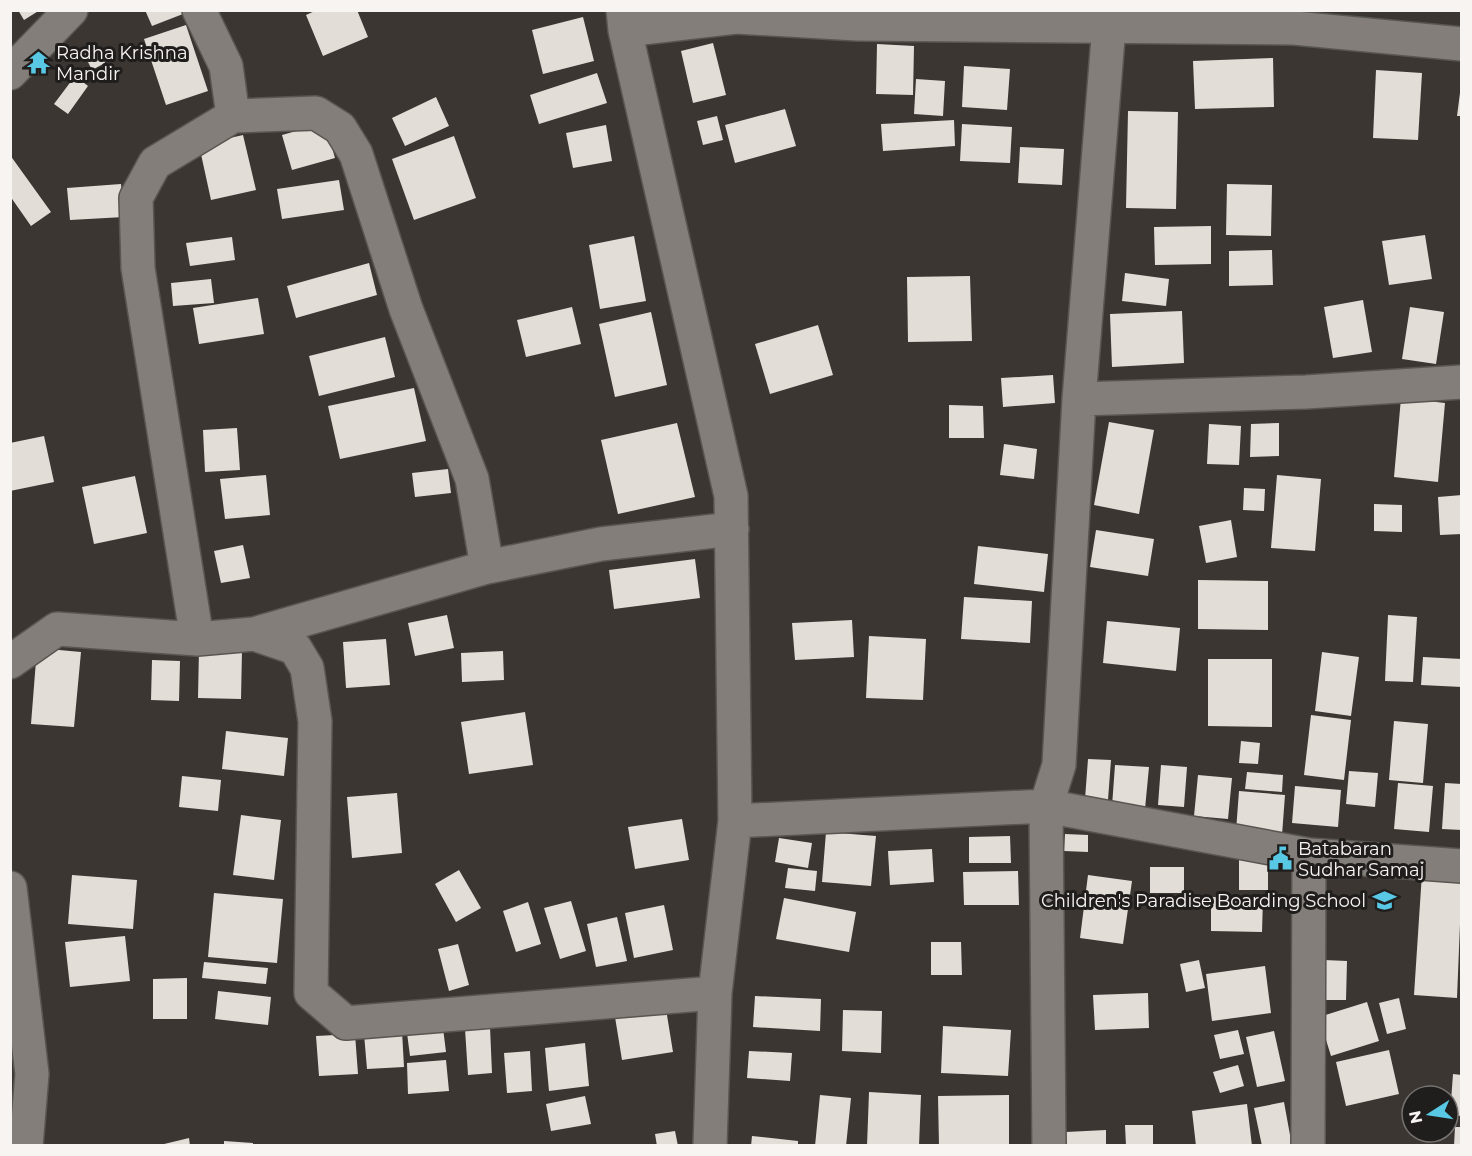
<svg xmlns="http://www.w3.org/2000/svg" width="1472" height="1156" font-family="Montserrat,sans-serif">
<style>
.building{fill:#e3ddd8}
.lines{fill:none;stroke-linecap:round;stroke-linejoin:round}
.minor-casing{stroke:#595651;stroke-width:36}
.tertiary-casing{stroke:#595651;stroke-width:36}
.minor{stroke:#837e79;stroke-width:33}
.tertiary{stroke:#837e79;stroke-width:33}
.labels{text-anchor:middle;stroke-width:6;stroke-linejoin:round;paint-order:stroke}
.poi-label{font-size:18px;fill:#f7f4f1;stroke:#201e1c;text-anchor:start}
</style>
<rect width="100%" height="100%" fill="#3b3632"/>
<path class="building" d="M18,10H40L24,20Z
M145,10H181L183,14L152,26Z
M317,10H357L368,37L323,56L306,15Z
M583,17L594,61L543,74L532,30Z
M186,25L208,91L166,105L144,39Z
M713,43L726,95L693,103L681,51Z
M877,44L914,46L913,95L876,94Z
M97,47L105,63L92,70L84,54Z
M1273,58L1274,107L1195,109L1193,61Z
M964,66L1010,69L1007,110L962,107Z
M1376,70L1422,73L1418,140L1373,138Z
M597,73L607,103L539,124L530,95Z
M75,76L88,86L68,114L54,104Z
M916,79L945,81L943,116L914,114Z
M1460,93L1462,94V116H1457Z
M436,97L449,126L405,146L392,118Z
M785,109L796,146L735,163L725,125Z
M1128,111L1178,112L1176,209L1126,208Z
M717,116L723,140L703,145L697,121Z
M954,120L955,146L883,151L881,124Z
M325,123L335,158L292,170L282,135Z
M962,124L1012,127L1010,163L960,161Z
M606,125L612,161L573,168L566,133Z
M243,135L256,190L211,200L199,145Z
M454,136L476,198L414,220L392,159Z
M1020,147L1064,149L1062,185L1018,183Z
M10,155L51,212L31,226L10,196Z
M339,180L344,210L282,219L277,189Z
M121,184L124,217L70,220L67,188Z
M1227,184L1272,185L1271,236L1226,235Z
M1211,226V264L1155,265L1154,227Z
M1425,235L1432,279L1389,285L1382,241Z
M634,236L646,301L600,309L589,245Z
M232,237L235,260L190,266L186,243Z
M1272,250L1273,285L1229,286V251Z
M369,263L377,295L296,318L287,286Z
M1125,273L1169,279L1166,306L1122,301Z
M970,276L972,341L908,342L907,277Z
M211,279L214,303L173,306L171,283Z
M258,298L264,334L199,344L193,308Z
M1363,300L1372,352L1333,358L1324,307Z
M572,307L581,344L526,357L517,320Z
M1410,307L1444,312L1436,364L1402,359Z
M1182,311L1184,363L1112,367L1110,314Z
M651,312L667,385L615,397L599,324Z
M818,325L833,375L770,394L755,344Z
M385,337L395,377L319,396L309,356Z
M1053,375L1055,403L1003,407L1001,378Z
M414,388L426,441L340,459L328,406Z
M1401,398L1445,403L1438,482L1394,477Z
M949,405L983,406L984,438H949Z
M1109,422L1154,430L1139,514L1094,505Z
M677,423L695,497L618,514L601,440Z
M1279,423V456L1250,457L1251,424Z
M1209,424L1241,426L1239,465L1207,464Z
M237,428L240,470L205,472L203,430Z
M44,436L54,482L10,491V443Z
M1004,444L1037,449L1034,479L1000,475Z
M448,469L451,493L415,497L412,473Z
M266,475L270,515L225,519L220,479Z
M1277,475L1321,479L1315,551L1271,548Z
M135,476L147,533L94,544L82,487Z
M1244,488L1265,489L1264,511L1243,510Z
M1462,495V534L1440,535L1438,497Z
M1374,504L1402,505V532L1374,531Z
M1231,520L1237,557L1206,563L1199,526Z
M1096,530L1154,539L1148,576L1090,567Z
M243,545L250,578L221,583L214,551Z
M978,546L1048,554L1044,592L974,584Z
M695,559L700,598L614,609L609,570Z
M1198,580L1268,581V630L1198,629Z
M964,597L1032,601L1030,643L961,639Z
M447,615L454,648L415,656L408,623Z
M1388,615L1417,617L1413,682L1385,681Z
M852,620L854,657L795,660L792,623Z
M1107,621L1180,628L1176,671L1103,663Z
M869,636L926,639L923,700L866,698Z
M386,639L390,685L346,688L343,642Z
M37,648L81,652L74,727L31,724Z
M199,649L242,650L241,699L198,698Z
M503,651L504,680L462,682L461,653Z
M1322,652L1359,657L1351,716L1315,711Z
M1423,657L1462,659V687L1421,685Z
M1208,659H1272V727L1208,726Z
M152,660L180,661L179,701L151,700Z
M525,712L533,765L469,774L461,722Z
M1311,715L1351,720L1344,780L1304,775Z
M1394,721L1428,724L1423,783L1389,780Z
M226,731L288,738L284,776L222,769Z
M1241,741L1260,743L1258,764L1239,763Z
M1088,759L1111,760L1108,800L1085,799Z
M1115,765L1149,767L1145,809L1112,806Z
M1161,765L1187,767L1184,807L1158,805Z
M1349,771L1378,773L1375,807L1346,804Z
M1247,772L1283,775L1282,792L1245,789Z
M1198,775L1232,778L1228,819L1194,816Z
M182,776L221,780L218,811L179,807Z
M1398,783L1433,786L1429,832L1394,829Z
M1445,783L1462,784V830L1442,829Z
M1295,786L1341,790L1338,827L1292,823Z
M1239,791L1285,795L1282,835L1236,831Z
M397,793L402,853L352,858L347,797Z
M241,815L281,820L274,880L233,875Z
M682,819L689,860L635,869L628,827Z
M826,832L876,836L871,886L822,882Z
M1065,834L1088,835V852L1064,851Z
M1010,836L1011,863H969V837Z
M779,838L812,843L808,868L775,862Z
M932,849L934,882L890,885L888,851Z
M1239,854H1268V890H1239Z
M1150,867H1184V893H1150Z
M788,868L817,871L815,891L785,888Z
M459,870L481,908L456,922L435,884Z
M1018,871L1019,905H964L963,872Z
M1422,873L1462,875L1457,998L1414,995Z
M72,875L137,880L133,929L68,924Z
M1088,875L1132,881L1123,944L1080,938Z
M214,893L283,899L277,963L208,957Z
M1211,897L1263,898L1262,932L1211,931Z
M784,898L856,912L849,952L776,939Z
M571,901L586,951L560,959L544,908Z
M528,902L541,944L516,952L503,911Z
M664,905L673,950L634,958L625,913Z
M617,917L627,961L596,967L587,924Z
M125,936L130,981L70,987L65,942Z
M931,942H961L962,975H931Z
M458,944L469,985L449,991L438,949Z
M1199,960L1205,988L1186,992L1180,964Z
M1324,960L1347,961L1346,1000H1324Z
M204,962L268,968L266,984L202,978Z
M1265,966L1271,1013L1212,1021L1206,974Z
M187,978V1019H153V979Z
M218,991L271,997L268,1025L215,1019Z
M1148,993L1149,1028L1095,1030L1093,995Z
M755,996L821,999L820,1031L753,1027Z
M1399,998L1406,1029L1387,1034L1379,1003Z
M1367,1002L1379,1041L1331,1056L1319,1017Z
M666,1009L673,1052L622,1060L615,1017Z
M843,1010L882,1011L881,1053L842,1051Z
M943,1026L1011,1030L1008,1076L941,1073Z
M490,1027L492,1073L468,1075L465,1029Z
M443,1028L446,1052L410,1056L407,1033Z
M1238,1030L1244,1054L1220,1059L1214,1035Z
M402,1031L404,1067L367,1069L364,1034Z
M1274,1031L1285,1081L1257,1087L1246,1037Z
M355,1034L358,1074L319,1076L316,1036Z
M585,1043L589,1086L549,1091L545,1048Z
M1389,1050L1399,1094L1346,1106L1336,1062Z
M530,1051L532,1091L507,1093L504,1053Z
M749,1051L792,1053L790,1081L747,1078Z
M446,1060L449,1091L408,1094L407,1063Z
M1238,1065L1244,1086L1220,1093L1213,1072Z
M1453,1074L1462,1075V1116L1450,1115Z
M869,1092L921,1095L919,1146H867Z
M820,1095L851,1098L846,1146H815Z
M1009,1095V1146H939L938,1096Z
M585,1096L591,1124L551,1131L546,1104Z
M1284,1102L1292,1146H1262L1254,1108Z
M1247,1104L1252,1146H1196L1192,1111Z
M1125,1125H1153V1146H1126Z
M1455,1127H1462V1146H1454Z
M1106,1130V1146H1067L1066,1132Z
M675,1131L678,1146H657L655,1134Z
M752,1136L798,1141V1146H751Z
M189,1138L190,1146H160V1145Z
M224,1141L253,1143V1146H224Z"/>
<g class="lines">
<defs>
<path id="minor" d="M199,10L226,66L233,116
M623,10L625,30L731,496L735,821L715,993L710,1146
M625,30L736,17L857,24L1294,28L1462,44
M1079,399L1306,392L1462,382
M254,634L487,567L601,544L732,529
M197,639L138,268L136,198L155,163L233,116L316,113L340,128L356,154L406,309L472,479L487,567
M10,662L57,629L197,639L254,634L295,648L307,668L315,721L311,993L346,1023L715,993
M735,821L1046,806L1309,855L1462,866
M10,888L32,1074L26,1146
M1049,1146L1046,806L1059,765L1079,399L1109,26
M1308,1146L1309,855"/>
<path id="tertiary" d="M10,73L71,10"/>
</defs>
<use href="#minor" class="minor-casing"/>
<use href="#tertiary" class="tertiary-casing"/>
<use href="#minor" class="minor"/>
<use href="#tertiary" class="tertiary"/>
</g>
<defs>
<symbol id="temple-bare" viewBox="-9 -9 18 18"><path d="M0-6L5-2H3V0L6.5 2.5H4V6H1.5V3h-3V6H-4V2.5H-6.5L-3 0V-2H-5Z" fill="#59c8e5" stroke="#201e1c" stroke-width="2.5" paint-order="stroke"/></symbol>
<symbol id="civic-bare" viewBox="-9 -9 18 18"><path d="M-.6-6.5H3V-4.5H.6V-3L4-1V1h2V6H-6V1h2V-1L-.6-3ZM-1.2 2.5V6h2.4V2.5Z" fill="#59c8e5" stroke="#201e1c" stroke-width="2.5" paint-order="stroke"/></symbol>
<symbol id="school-bare" viewBox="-9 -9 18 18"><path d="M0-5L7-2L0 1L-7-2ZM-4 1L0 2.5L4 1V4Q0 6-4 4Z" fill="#59c8e5" stroke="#201e1c" stroke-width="2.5" paint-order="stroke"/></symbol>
</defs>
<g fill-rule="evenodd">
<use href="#temple-bare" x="22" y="46" width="33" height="33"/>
<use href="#civic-bare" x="1264" y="842" width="33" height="33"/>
<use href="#school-bare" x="1368" y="884" width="33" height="33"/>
</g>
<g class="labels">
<g class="poi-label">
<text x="56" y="59">Radha Krishna<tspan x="56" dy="21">Mandir</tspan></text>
<text x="1298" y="855">Batabaran<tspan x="1298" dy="21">Sudhar Samaj</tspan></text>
<text x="1366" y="907" text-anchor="end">Children's Paradise Boarding School</text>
</g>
</g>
<rect width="1472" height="1156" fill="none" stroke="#f7f4f1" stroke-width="24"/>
<g transform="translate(1430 1114) rotate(258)"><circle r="28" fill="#201e1c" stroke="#767471" stroke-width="1.5"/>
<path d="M0-4.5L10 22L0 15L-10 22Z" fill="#59c8e5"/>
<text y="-9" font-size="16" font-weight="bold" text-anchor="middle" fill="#f7f4f1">N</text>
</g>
</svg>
